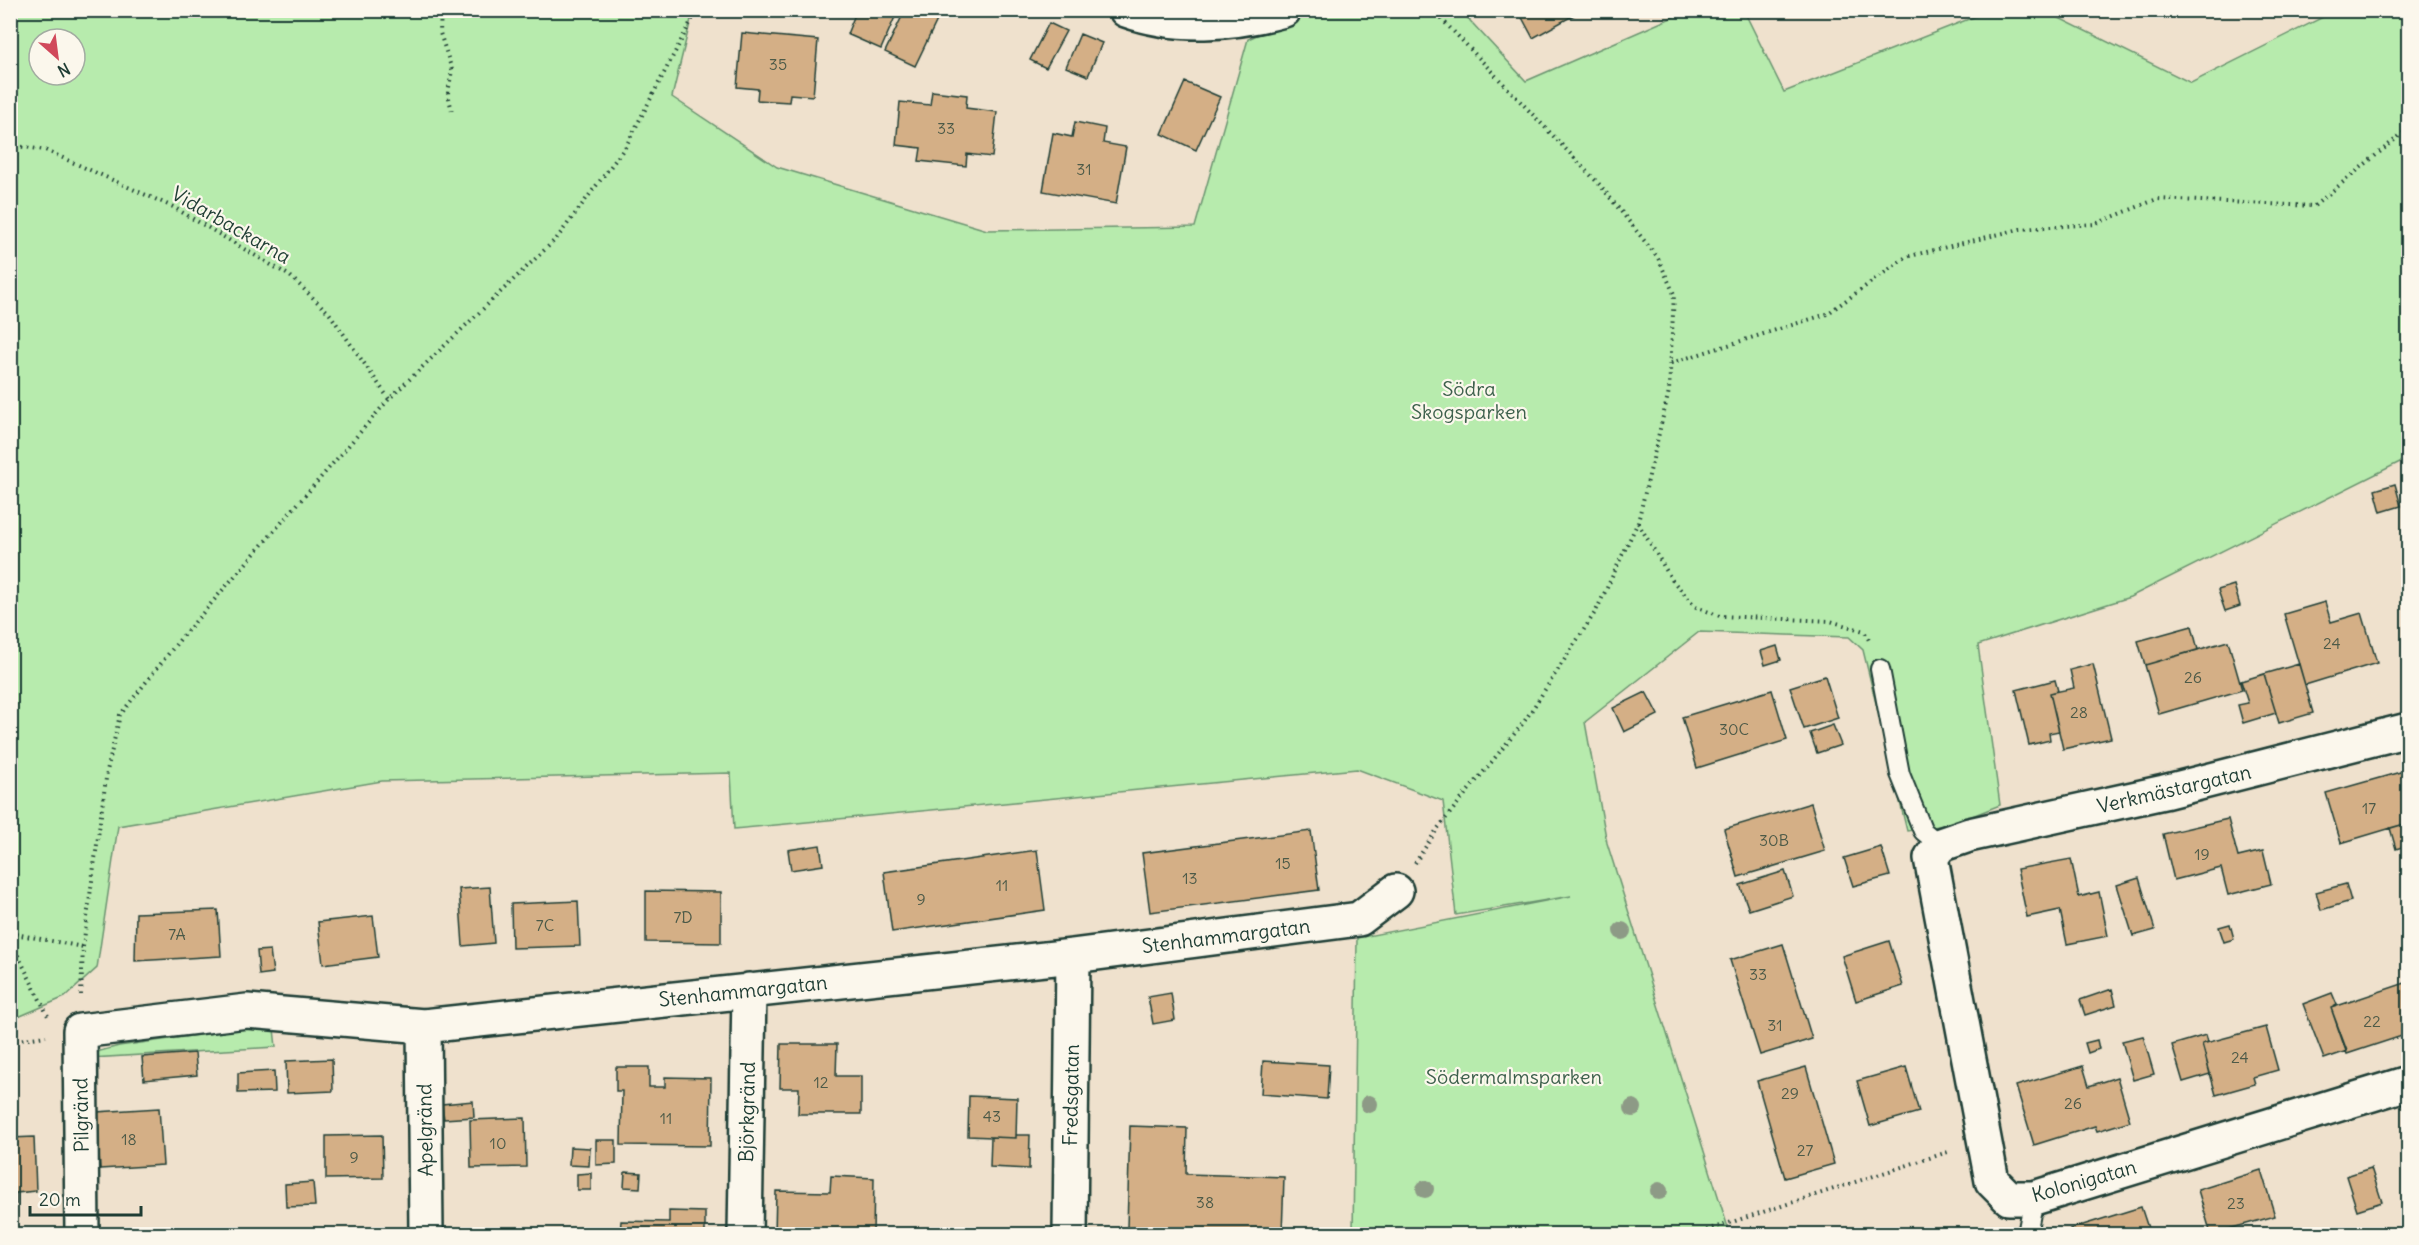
<svg xmlns="http://www.w3.org/2000/svg" width="2419" height="1245" font-family="Delius,sans-serif">
<style>
.green{fill:#b7ebad;stroke:#6b9470;stroke-width:1.5;fill-rule:evenodd}
.building{fill:#d4af86;stroke:#1f3d34;stroke-width:1.5}
.lines{fill:none;stroke-linecap:round;stroke-linejoin:round}
.lane-casing{stroke:#1f3d34;stroke-width:22}
.street-casing{stroke:#1f3d34;stroke-width:38}
.path{stroke:#1f3d34;stroke-width:4;stroke-dasharray:1.5 4.5;stroke-linecap:butt}
.lane{stroke:#fbf7ec;stroke-width:18}
.street{stroke:#fbf7ec;stroke-width:33}
.tree{fill:#8d9a86}
.labels{text-anchor:middle;stroke-width:4.5;stroke-linejoin:round;paint-order:stroke}
.number-label{font-size:16px;fill:#4c5a48}
.street-label{font-size:20px;fill:#1f3d34;stroke:#fbf7ec}
.park-label{font-size:20px;fill:#3d604c;stroke:#fbf7ec}
</style>
<rect width="100%" height="100%" fill="#efe1cd"/>
<filter id="ink" filterUnits="userSpaceOnUse"><feTurbulence type="fractalNoise" baseFrequency=".0167" numOctaves="2"/><feDisplacementMap in="SourceGraphic" scale="12" xChannelSelector="R" yChannelSelector="G"/><feConvolveMatrix kernelMatrix="1 2 1 2 8 2 1 2 1" color-interpolation-filters="sRGB"/></filter>
<g filter="url(#ink)">
<path class="green" d="M10,11H693L672,97L777,167L987,230L1195,227L1248,39L1312,11H1461L1526,81L1687,11H1744L1784,92L1989,11H2045L2191,83L2335,11H2408V458L2130,597L1978,645L2000,805L1952,824L1907,831L1863,650L1849,637L1699,632L1585,722L1607,843L1730,1234H1353L1357,938L1571,896L1456,915L1443,801L1357,769L734,829L731,773L382,781L118,826L97,968L65,997L11,1020ZM39,39H75V75H39Z
M263,1026L274,1029L276,1047L90,1058L100,1051L119,1046Z"/>
<path class="building" d="M864,10H898L881,49L847,34L856,12L862,14Z
M905,10H942L915,66L885,52Z
M1518,10H1583L1533,38Z
M1049,23L1066,31L1046,68L1030,60Z
M742,33L818,40L813,96L790,94L789,102L757,100L758,89L737,87Z
M1080,34L1102,43L1088,76L1066,67Z
M1185,82L1220,97L1196,150L1162,134Z
M932,91L967,95L966,108L997,112L992,157L967,154L966,166L919,161L921,148L896,145L900,102L930,105Z
M1075,122L1105,128L1103,143L1126,147L1116,204L1043,191L1053,133L1072,137Z
M2395,484L2401,506L2381,512L2375,490Z
M2234,585L2240,606L2225,611L2218,590Z
M2325,602L2331,622L2362,613L2377,663L2305,685L2284,614Z
M2192,626L2198,650L2145,665L2138,641Z
M2228,641L2242,690L2159,714L2145,665Z
M1777,646L1781,660L1765,665L1761,651Z
M2093,664L2111,738L2063,749L2050,693L2074,688L2070,670Z
M2299,664L2313,713L2279,723L2264,674Z
M2264,674L2276,713L2243,723L2238,705L2248,703L2241,681Z
M1825,676L1838,718L1804,729L1790,687Z
M2055,680L2058,691L2050,693L2059,731L2049,733L2050,740L2029,745L2016,690Z
M1772,690L1787,740L1697,768L1682,717Z
M1646,692L1658,715L1624,732L1613,708Z
M1833,725L1841,745L1817,753L1810,733Z
M2404,771L2408,787V823L2341,843L2326,793Z
M1811,803L1825,851L1738,877L1724,829Z
M2228,819L2238,857L2263,851L2271,884L2228,895L2221,868L2174,880L2163,834Z
M2408,823V845L2396,849L2390,828Z
M1311,831L1319,890L1150,912L1142,853Z
M820,845L823,865L791,870L788,850Z
M1881,847L1890,876L1853,886L1844,858Z
M1037,850L1045,910L892,932L884,872Z
M2071,859L2079,897L2099,892L2108,936L2067,944L2060,910L2027,917L2017,869Z
M1785,871L1793,896L1749,910L1740,885Z
M2139,878L2155,930L2133,936L2117,885Z
M2346,884L2351,901L2321,910L2316,892Z
M490,887L494,943L463,946L459,889Z
M646,891L721,892V943L646,942Z
M578,901L580,946L512,948L511,904Z
M218,910L221,956L135,961L136,913Z
M373,916L378,957L323,964L318,922Z
M2230,924L2234,939L2224,942L2219,927Z
M1889,941L1903,986L1856,1001L1842,956Z
M1783,944L1812,1039L1760,1055L1730,960Z
M270,950L273,973L259,975L257,951Z
M2408,982V1034L2347,1054L2331,1008Z
M2112,989L2116,1005L2085,1015L2080,1000Z
M1171,993L1175,1020L1153,1024L1148,997Z
M2332,993L2337,1005L2331,1008L2347,1051L2324,1059L2303,1004Z
M2266,1027L2278,1070L2253,1077L2255,1084L2216,1095L2202,1044Z
M2206,1035L2208,1042L2202,1044L2210,1074L2183,1082L2172,1045Z
M2143,1036L2154,1074L2133,1080L2122,1041Z
M2097,1040L2099,1049L2088,1053L2085,1043Z
M781,1044H837L836,1076H861V1114H798L799,1088H780Z
M195,1053L197,1075L144,1080L142,1057Z
M332,1059L333,1091L287,1093L286,1061Z
M1263,1061L1329,1065L1327,1099L1261,1094Z
M2083,1066L2089,1086L2117,1077L2130,1121L2097,1131L2095,1126L2034,1145L2016,1086Z
M616,1067H649V1087H665V1077L711,1078L710,1146L621,1145L622,1091H616Z
M1806,1067L1834,1164L1785,1178L1757,1081Z
M1906,1067L1919,1112L1870,1126L1857,1081Z
M274,1071L275,1092L238,1093V1073Z
M969,1096L1017,1098L1016,1138L968,1136Z
M473,1101L474,1117L444,1119L442,1104Z
M159,1108L163,1165L100,1169L96,1112Z
M525,1118L526,1167L471,1168L470,1120Z
M1130,1126L1187,1128L1186,1174L1284,1177L1282,1234H1200V1230L1127,1228Z
M382,1135L383,1178L326,1179V1136Z
M1016,1135H1030L1029,1169L990,1167L991,1137L1016,1138Z
M34,1137L36,1191L16,1193V1204L10,1205V1138Z
M596,1140H616V1164L596,1165Z
M570,1147L590,1148L589,1166L569,1165Z
M2371,1168L2382,1202L2357,1210L2346,1176Z
M2261,1170L2275,1216L2211,1234L2198,1190Z
M625,1172L641,1173L640,1188L624,1187Z
M591,1173V1190H577V1174Z
M831,1176L874,1178L873,1234H775L776,1191L830,1192Z
M313,1182L315,1206L286,1207L285,1184Z
M2141,1207L2150,1234H2072L2070,1229Z
M669,1211L705,1212V1234H620L621,1221L669,1222Z
M1910,1227L1912,1234H1885Z"/>
<g class="lines">
<defs>
<path id="lane" d="M1880,669L1900,774L1923,831L1940,845
M2027,1234L2034,1198"/>
<path id="street" d="M1126,10C1176,28 1233,24 1284,10
M2408,730L2164,792L1969,835L1940,845L1931,858L1992,1181L2009,1198H2034L2408,1083
M424,1026L426,1234
M82,1234L80,1031L247,1011L424,1026L1073,956L1359,919L1396,891
M745,1234L749,990
M1070,1234L1073,956"/>
</defs>
<use href="#lane" class="lane-casing"/>
<use href="#street" class="street-casing"/>
<path class="path" d="M441,10L440,33L452,70L448,93L452,112
M10,145L45,150L173,207L290,276L329,313L389,399
M1671,363L1827,314L1906,257L2020,229L2095,224L2157,199L2314,206L2408,129
M1638,523L1672,580L1696,607L1720,616L1830,621L1864,631L1870,642
M1415,863L1438,828L1524,722L1596,611L1638,522L1669,391L1674,294L1658,258L1600,185L1433,10
M10,933L83,947
M10,939L48,1016
M81,995L83,947L107,771L120,715L181,638L389,399L557,238L626,146L697,10
M10,1041L46,1036
M1695,1234L1951,1151"/>
<use href="#lane" class="lane"/>
<use href="#street" class="street"/>
</g>
<g class="tree">
<circle cx="1622" cy="931" r="9"/>
<circle cx="1369" cy="1104" r="9"/>
<circle cx="1633" cy="1108" r="9"/>
<circle cx="1425" cy="1189" r="9"/>
<circle cx="1659" cy="1191" r="9"/>
</g>
</g>
<g class="labels">
<g class="number-label">
<text x="778" y="70">35</text>
<text x="946" y="134">33</text>
<text x="1084" y="175">31</text>
<text x="2332" y="649">24</text>
<text x="2193" y="683">26</text>
<text x="2079" y="718">28</text>
<text x="1734" y="735">30C</text>
<text x="2369" y="814">17</text>
<text x="1774" y="846">30B</text>
<text x="2202" y="860">19</text>
<text x="1283" y="869">15</text>
<text x="1190" y="884">13</text>
<text x="1002" y="891">11</text>
<text x="921" y="905">9</text>
<text x="683" y="923">7D</text>
<text x="545" y="931">7C</text>
<text x="177" y="940">7A</text>
<text x="1758" y="980">33</text>
<text x="2372" y="1027">22</text>
<text x="1775" y="1031">31</text>
<text x="2240" y="1063">24</text>
<text x="821" y="1088">12</text>
<text x="1790" y="1099">29</text>
<text x="2073" y="1109">26</text>
<text x="992" y="1122">43</text>
<text x="666" y="1124">11</text>
<text x="129" y="1145">18</text>
<text x="498" y="1149">10</text>
<text x="1805" y="1156">27</text>
<text x="354" y="1163">9</text>
<text x="1205" y="1208">38</text>
<text x="2236" y="1209">23</text>
</g>
<g class="street-label">
<text transform="translate(231 225) rotate(30)" y="7">Vidarbackarna</text>
<text transform="translate(2174 789) rotate(-13)" y="7">Verkmästargatan</text>
<text transform="translate(1226 936) rotate(-7)" y="7">Stenhammargatan</text>
<text transform="translate(743 991) rotate(-6)" y="7">Stenhammargatan</text>
<text transform="translate(1071 1095) rotate(-89)" y="7">Fredsgatan</text>
<text transform="translate(747 1112) rotate(-89)" y="7">Björkgränd</text>
<text transform="translate(81 1115) rotate(-91)" y="7">Pilgränd</text>
<text transform="translate(425 1130) rotate(-91)" y="7">Apelgränd</text>
<text transform="translate(2084 1181) rotate(-16)" y="7">Kolonigatan</text>
</g>
<g class="park-label">
<text x="1469" y="396">Södra<tspan x="1469" dy="23">Skogsparken</tspan></text>
<text x="1514" y="1084">Södermalmsparken</text>
</g>
</g>
<rect width="2419" height="1245" fill="none" stroke="#fbf7ec" stroke-width="36"/>
<rect x="18" y="18" width="2383" height="1209" fill="none" stroke="#1f3d34" stroke-width="2" filter="url(#ink)"/>
<g transform="translate(57 57) rotate(152)"><circle r="28" fill="#fbf7ec" stroke="#a3ada2" stroke-width="1.5"/>
<path d="M0-4.5L10 22L0 15L-10 22Z" fill="#d1495b"/>
<text y="-9" font-size="16" font-weight="bold" text-anchor="middle" fill="#1f3d34">N</text>
</g>
<path d="M30 1206v9h111v-9" fill="none" stroke="#1f3d34" stroke-width="3"/>
<text x="39" y="1206" font-size="18" fill="#1f3d34" stroke="#fbf7ec" stroke-width="4.5" paint-order="stroke">20 m</text>
</svg>
